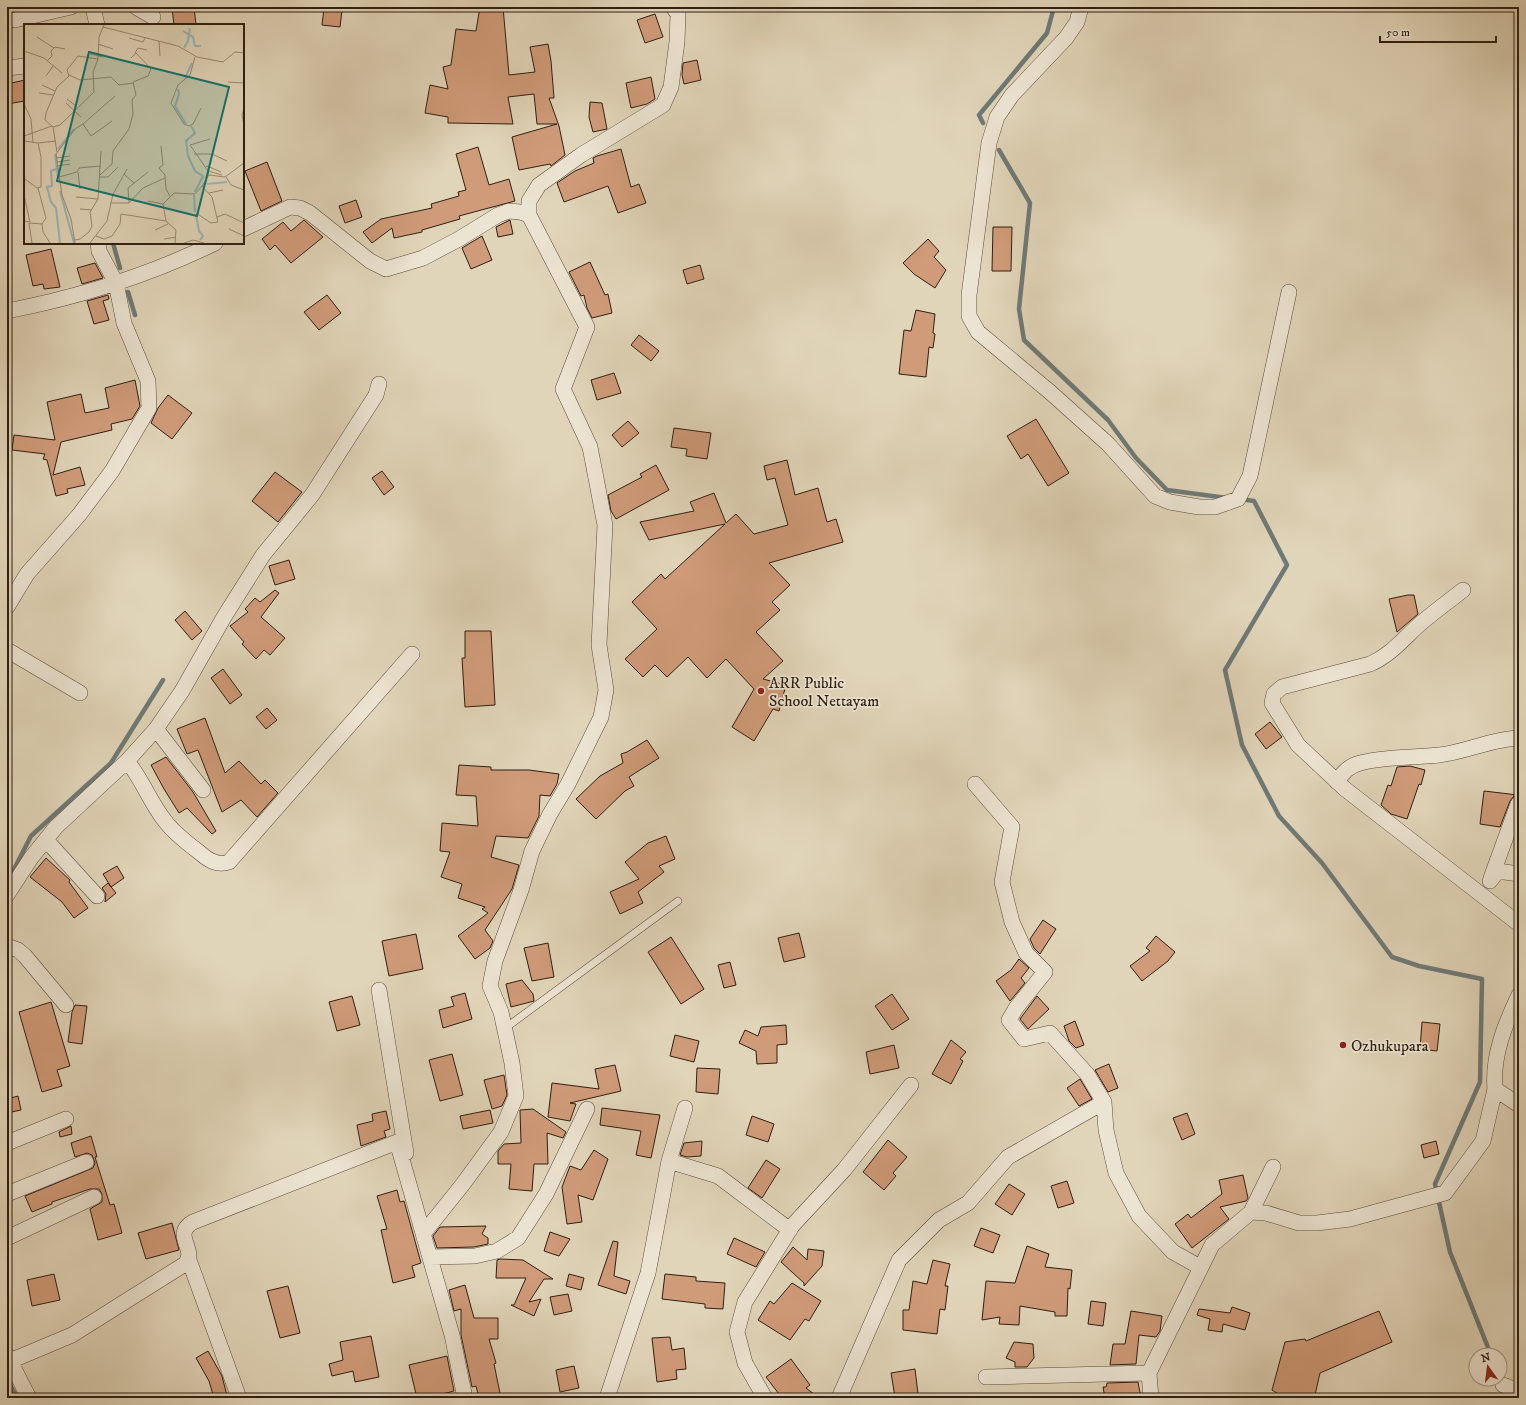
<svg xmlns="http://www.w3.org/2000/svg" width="1526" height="1405" font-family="'IM FELL DW Pica',serif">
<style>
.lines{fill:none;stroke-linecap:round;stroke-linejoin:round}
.stream{stroke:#6e7a77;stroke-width:4.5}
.building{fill:#d09b79;stroke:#2e1f12}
.lane-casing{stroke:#5b4c3c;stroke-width:8}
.street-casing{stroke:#5b4c3c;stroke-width:16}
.lane{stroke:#ece4d2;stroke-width:7}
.street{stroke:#ece4d2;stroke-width:15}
.poi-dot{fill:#8f2418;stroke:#ece4d2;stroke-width:1.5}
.labels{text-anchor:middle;stroke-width:3.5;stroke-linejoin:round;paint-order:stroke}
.poi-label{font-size:16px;fill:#2e1f12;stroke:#ece4d2;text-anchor:start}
.inset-river{fill:none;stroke:#99b6ba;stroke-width:2}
.inset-road{fill:none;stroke:#998c76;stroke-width:1}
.view{fill:#0f766e;fill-opacity:0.15;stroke:#0f766e;stroke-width:2}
.inset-edge{fill:none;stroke:#2e1f12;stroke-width:2}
</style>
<rect width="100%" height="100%" fill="#e1d5b9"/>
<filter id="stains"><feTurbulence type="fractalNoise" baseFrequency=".005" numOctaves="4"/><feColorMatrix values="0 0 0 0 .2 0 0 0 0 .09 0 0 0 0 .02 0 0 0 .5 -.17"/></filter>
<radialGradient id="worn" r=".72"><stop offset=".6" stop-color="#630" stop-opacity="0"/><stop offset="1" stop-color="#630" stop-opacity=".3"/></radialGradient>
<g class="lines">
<path class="stream" d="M983,123L979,115L1047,33L1054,7
M999,150L1030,203L1019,309L1024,340L1108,420L1136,458L1167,490L1227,498
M113,243L120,268
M128,292L135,315
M1240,499L1254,501L1287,565L1225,670L1242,745L1279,816L1322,863L1392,957L1419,966L1482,979L1480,1082L1435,1184L1450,1252L1491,1355
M8,881L31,836L111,763L163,680
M7,1379L17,1398"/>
</g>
<path class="building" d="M172,7H194L196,25H174Z
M480,7H503L509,75L535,72L530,47L548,44L551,61L554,98H549L559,126L565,155L551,166L550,164L519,170L512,137L557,124H537L534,94L508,97L513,124L448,123V117L425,113L430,85L448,89L443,67L451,65L456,29L476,31Z
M324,8L342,10L340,27L322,25Z
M655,14L663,37L645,43L637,20Z
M697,60L701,80L684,84L682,75L683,63Z
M651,77L655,99L647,104L631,108L626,83Z
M25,80V101L7,104V84Z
M590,102L602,103L607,129L593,132L589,117Z
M478,147L489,185L509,179L515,201L459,216L460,219L422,230V232L394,238L392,228L372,243L363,232L381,219L432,208L431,204L459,196L458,192L466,190L456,154Z
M621,149L631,187L639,184L646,203L618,213L608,186L564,202L557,183L575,171L594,163L593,158L597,156Z
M267,162L282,201L261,211L245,171Z
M356,200L362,217L345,223L339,206Z
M304,220L323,237L291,263L275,245L270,250L262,239L283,222L291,231Z
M510,220L513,234L498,237L496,227Z
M993,227H1012L1011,271H992Z
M482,236L492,260L471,269L462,248Z
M928,239L939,251L934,257L946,270L935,288L914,274L903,263Z
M51,249L60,287L44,289L43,284L33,286L26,255Z
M590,262L605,295L608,294L612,313L592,318L587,308L584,295L581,296L569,272Z
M95,263L103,278L82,284L77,268Z
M700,265L704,279L687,284L683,270Z
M108,295L109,299L103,301L109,320L94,324L87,301Z
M327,295L341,313L319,330L304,312Z
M916,310L935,314L933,333L935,334L933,348L929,347L926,377L899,374L904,330L911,331Z
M639,335L659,351L651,361L631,345Z
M614,373L621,393L597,400L591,380Z
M135,380L140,406L132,419L111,424L112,430L61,442L53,475L80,467L85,485L67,489L68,493L56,496L47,460L43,459L45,454L12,450L14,435L55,440L47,402L81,394L85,413L109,408L105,388Z
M168,395L192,413L172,439L151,423L158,408Z
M1036,419L1069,473L1048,486L1028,454L1021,459L1007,436Z
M628,421L639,433L622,447L612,435Z
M674,428L711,433L707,459L686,456L687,449L671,447Z
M787,460L795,495L818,488L827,522L836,519L843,542L769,563L790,585L772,602L780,610L756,632L783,661L763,679L786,685L779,711L773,709L754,741L732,727L754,689L726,659L707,678L688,657L667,677L655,665L643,677L625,659L657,629L632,602L661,574L665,579L725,524L649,540L640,522L694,511L690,502L714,493L726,523L736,514L754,534L788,525L775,478L767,480L764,466Z
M656,465L669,490L616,519L611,511L608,495L642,477L640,474Z
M382,471L394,487L384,495L372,478Z
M275,472L302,492L278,522L252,501Z
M289,560L295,579L275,585L269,566Z
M275,590L279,593L261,617L285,638L270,655L264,650L256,659L242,644L244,642L230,626L248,612L245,609L255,598L260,602Z
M1408,595H1414L1418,614L1397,632L1389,599Z
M185,611L202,631L192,640L175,620Z
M465,631H491L495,705L465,707L462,658H465Z
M223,669L242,695L230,704L211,678Z
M267,708L277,720L266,729L256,717Z
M205,718L225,773L239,761L261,784L265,780L278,793L257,817L241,800L222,812L198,750L187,754L177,729Z
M1270,722L1282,737L1266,749L1255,734Z
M647,740L659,758L629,777L634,786L625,791L596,819L576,799L600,776L623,763L621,754L627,752Z
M166,757L193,792L216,831L212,834L187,808L179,813L164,789L151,765Z
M459,765L491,767V770H529L559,774L557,784L550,796L540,795L539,816L528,838L496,836L491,857L519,865L512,889L485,930L493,941L490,948L475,959L458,936L488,913L482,909L485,907L458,898L462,884L441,877L450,852L440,851L442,823L478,826L476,796L456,795Z
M1410,766L1425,770L1421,785L1419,784L1407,819L1391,814L1381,805L1388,785L1391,786L1397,767Z
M1484,791L1518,795L1513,797L1510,801L1500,827L1480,824Z
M666,836L675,859L659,866L664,872L638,892L643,903L620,914L610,892L639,879L625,862L648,843Z
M46,858L70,880L69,882L88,908L74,918L62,902L30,877Z
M117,866L124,878L111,887L103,874Z
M108,883L116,893L105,902L106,894L102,888Z
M1043,920L1056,929L1040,954L1034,948L1030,939Z
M799,933L805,957L784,962L778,938Z
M416,934L423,969L389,976L382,941Z
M1156,936L1175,952L1168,961L1142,981L1130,966L1150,951L1146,948Z
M671,937L704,989L681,1004L648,952Z
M548,943L554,977L532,981L524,948Z
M1019,959L1029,968L1021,978L1025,983L1010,1001L996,981L1011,970Z
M730,962L736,985L724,988L718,965Z
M522,980L533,994L534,1001L511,1007L506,984Z
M465,993L472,1019L443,1028L439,1010L454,1006L451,997Z
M892,994L909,1019L892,1030L875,1006Z
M352,996L360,1025L337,1031L329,1002Z
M1037,996L1049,1009L1028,1029L1020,1019Z
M51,1002L70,1066L57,1070L62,1086L42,1092L19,1012Z
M75,1005L87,1006L82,1044L68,1042L72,1012Z
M1075,1021L1084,1045L1076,1048L1069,1041L1064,1026Z
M1422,1022L1440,1024L1437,1051L1420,1049Z
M786,1025L787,1044L777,1045V1063L757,1064L756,1051L739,1043L745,1030L758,1036L761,1027Z
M675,1035L699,1041L694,1062L670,1056Z
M951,1040L966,1052L960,1059L963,1061L951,1084L932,1074Z
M894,1045L899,1068L870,1074L866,1052Z
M452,1054L463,1095L440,1101L429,1060Z
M1109,1064L1118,1088L1108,1092L1095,1070Z
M615,1065L621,1091L570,1103L576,1104L570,1121L548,1117L552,1083L599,1089L595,1069Z
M697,1068L720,1069L718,1094L696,1092Z
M504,1075L507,1095L502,1106L492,1109L484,1080Z
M1080,1079L1092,1099L1079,1106L1067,1088Z
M18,1096L21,1110L7,1113V1099Z
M602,1108L660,1115L651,1158L636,1155L641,1131L600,1125Z
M533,1109L566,1132L563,1138L547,1133L548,1164H534L532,1191L509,1189L511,1164H498V1151L504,1144L521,1143L520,1110Z
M490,1110L493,1123L463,1129L460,1116Z
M386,1111L390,1129L384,1131L386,1137L361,1146L357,1125L373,1121L372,1114Z
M1187,1113L1195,1134L1182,1140L1173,1118Z
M752,1116L774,1124L768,1142L746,1135Z
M71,1126L72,1134L60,1137L59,1132Z
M91,1136L97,1157H95L110,1205L114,1204L122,1233L98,1240L90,1209L102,1202V1194L99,1189H90L52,1202V1204L32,1212L25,1196L93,1168L95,1163L92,1155L87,1153L75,1157L71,1143Z
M888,1140L907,1157L893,1173L896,1176L884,1190L863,1172Z
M702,1141L701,1156L687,1157L680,1155L684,1143Z
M1436,1141L1439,1154L1424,1158L1421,1145Z
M594,1150L608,1159L593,1200L578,1195L582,1222L567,1224L562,1187L570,1166L581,1170Z
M766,1160L780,1169L762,1198L748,1188Z
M1243,1175L1248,1198L1246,1201L1220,1207L1229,1219L1192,1248L1175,1224L1188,1214L1191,1218L1222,1194L1219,1180Z
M1067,1181L1074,1203L1058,1208L1051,1186Z
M1009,1184L1025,1194L1012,1215L995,1204Z
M397,1190L400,1202L404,1201L421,1263L412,1266L415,1277L393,1283L381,1230L387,1229L377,1196Z
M172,1223L179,1250L146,1259L138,1233Z
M486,1226L482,1234L488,1238V1244L474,1247L437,1248L433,1236L440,1227Z
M981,1228L1000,1235L993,1253L974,1246Z
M550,1232L570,1239L559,1256L544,1251Z
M734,1238L765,1252L756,1267L727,1254Z
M613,1241L618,1242L614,1276L630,1281L626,1294L598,1285Z
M1027,1246L1049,1254L1045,1267L1072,1270L1070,1289L1068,1288L1067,1316H1055V1312L1020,1306L1019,1325L999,1324L1000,1317L982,1320L986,1281L1015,1283Z
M793,1247L807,1260L808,1249L824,1251L822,1266L804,1286V1283L781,1262Z
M500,1259L523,1260L553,1279H544L529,1302L541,1299L534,1316L511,1305H514L526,1278H496L497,1260Z
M933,1260L950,1264L945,1286H948L945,1310L940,1309L937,1334L903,1330V1310H909L913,1281L927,1284Z
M54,1274L60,1300L32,1306L27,1280Z
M569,1274L584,1278L581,1290L566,1286Z
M665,1274L696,1277V1281L725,1283L723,1309L705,1308V1304L662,1299Z
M792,1283L821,1301L809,1321L805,1319L790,1340L758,1320L770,1301L774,1304Z
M465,1285L474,1318H498V1339H489L496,1363L494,1364L501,1398H479L476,1386L472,1387L461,1335V1309L454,1311L449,1290Z
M288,1286L300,1333L280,1338L267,1291Z
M568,1294L572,1311L554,1315L550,1297Z
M1091,1301L1106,1303L1103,1326L1088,1324Z
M1232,1307L1250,1313L1245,1330L1223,1324L1222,1332L1208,1330L1210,1319L1197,1315L1199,1309L1230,1313Z
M1131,1311L1162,1316L1160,1331L1156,1337L1139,1335L1136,1364L1110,1365L1113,1344H1125Z
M1379,1311L1392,1342L1320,1373L1315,1395L1284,1398L1272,1390L1285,1342L1305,1339L1306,1341Z
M371,1336L379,1377L355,1382L353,1371L332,1376L329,1364L343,1360L340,1342Z
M670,1337L672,1350L684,1348L686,1369L676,1370L677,1379L657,1382L652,1338Z
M1014,1342L1033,1344L1034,1358L1027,1367H1015V1362L1006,1358Z
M208,1351L222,1376L227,1396L214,1398L209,1381L196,1358Z
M447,1356L454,1391L427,1398H417L409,1365Z
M791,1359L810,1385L806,1388L819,1398H782L766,1377Z
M574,1366L579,1388L560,1392L556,1370Z
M915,1369L918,1394L895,1397L891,1373Z
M1138,1382L1141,1398H1105L1103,1387H1106L1107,1383Z"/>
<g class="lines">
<defs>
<path id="lane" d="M504,1029L678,901"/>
<path id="street" d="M93,7L97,25
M136,7L153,17
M1081,7L1077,22L1066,38L1012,95L997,117L989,143L969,295V316L978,332L1050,392L1108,444L1155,496L1170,502L1199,507H1215L1238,499L1250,476L1289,292
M15,20L71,7
M7,68L25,66
M243,229L290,207L300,208L310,213L370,261L386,269L423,258L459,239L498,215L509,211L520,212L529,215
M7,311C79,297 150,275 215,243
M1463,590C1449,601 1434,612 1421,623C1404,638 1391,655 1370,664L1282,687L1274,694L1272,703L1298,745L1345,789L1519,924
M7,607L27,574L79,515L112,471L149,408L148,381L124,323L116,283L99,251L98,243
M7,650L80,693
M156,729L203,790
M127,761L156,729L182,691L224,617L263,555L312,495L376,395L379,384
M1337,782C1343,772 1349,766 1360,763C1385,756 1412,758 1439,755C1466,752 1491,739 1519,738
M975,784L1012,827L1002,882L1012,922L1026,953L1045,972L1016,1008L1009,1020L1024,1039L1050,1033L1087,1074L1104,1102L1106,1130L1116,1173L1139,1216L1173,1252L1200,1267
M46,840L97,896
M1491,878L1518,804
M1490,881L1498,871L1519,874
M7,895L31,858L56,827L127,761C142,779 150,802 165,821C174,833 187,843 199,852C208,860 217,866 229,862L412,654
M7,946L18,950L25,956L66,1005
M379,990L406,1153
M1495,1089C1492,1056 1505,1024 1519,995
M7,1143L66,1119
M669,1161L718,1176L790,1230
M7,1194L86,1162
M1251,1212L1273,1167
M423,1234L463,1184L501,1132L516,1096L512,1063L501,1012L490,986L495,961L521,890L532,851L550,814L568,784L601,717L606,690L599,645L605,525L590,447L563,389L587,327L529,215V201L539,185L581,155L663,105L671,87L677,42L678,14L673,7
M7,1238L94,1197
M430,1257L475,1256L497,1251L518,1238L546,1194L587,1109
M189,1260L239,1398
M7,1355L29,1398
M10,1361L72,1335L185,1264C198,1249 171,1235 193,1222L397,1142L452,1335L465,1398
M986,1377L1149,1373
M1503,1385L1519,1391
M607,1398L648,1273L669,1161L685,1108
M765,1398L745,1363L737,1332L745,1302L792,1226L844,1170L911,1085
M839,1398L899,1260L939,1220L968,1203L1008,1157L1104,1102
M1151,1398L1149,1373L1212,1245L1251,1212L1266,1213L1299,1223H1317L1350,1219L1445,1193L1483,1141L1495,1089L1519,1105"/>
</defs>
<use href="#lane" class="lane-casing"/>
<use href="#street" class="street-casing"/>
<use href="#lane" class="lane"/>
<use href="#street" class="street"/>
</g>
<g class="poi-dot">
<circle cx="761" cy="691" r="4"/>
<circle cx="1343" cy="1045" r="4"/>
</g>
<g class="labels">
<g class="poi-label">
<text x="769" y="688">ARR Public<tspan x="769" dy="18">School Nettayam</tspan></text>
<text x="1351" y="1051">Ozhukupara</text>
</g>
</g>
<g transform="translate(24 24)">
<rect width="220" height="220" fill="#e1d5b9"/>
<path class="inset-river" d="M159,7L169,13L171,22H177M160,24L164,17L166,4M161,54L168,39M154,65L155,70L151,82L162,100M167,102L171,109L162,117L164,132L171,147L179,152L171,168M34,125L50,105M31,130L34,153M32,145L27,147L28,162L23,163L27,178L32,184L36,219M183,160L203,158M36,167L50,219M170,171L171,188M172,191L175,207L179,212L176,216"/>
<path class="inset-road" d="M80,1L79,3L154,22L173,33L199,38L211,28L220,29M13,13L30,24M105,14L119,18L121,14M135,17L136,32M74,20L89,25M0,27L20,34L38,49M111,29L114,24L123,26M66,30L79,33M171,33L166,51L154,61L147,79L160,100L165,102L169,100L177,84M23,37L28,32L27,27L31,23L41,25M45,51L56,56L87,53L95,61L109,59M22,52L29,42M204,58L220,59M18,61L31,67M15,69L29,71M43,75L53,83M42,79L57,93M0,80L7,95L9,119M59,100L91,72M220,101L218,91L220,85M29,103L21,96L22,89L33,63L45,52L43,46L54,32L74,35M0,112L28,102M0,117L14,119L17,133V163L13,164L1,155M14,119L32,117M137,122L139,141L135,144L141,151L142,165L146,172M33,128L29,103L36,101L70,68L69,48L74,35L75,13L79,3M170,130H188L203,137M32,134L46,132M33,138L46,136M33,142L46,140M76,143L77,127M181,144L183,142L197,148M184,147L198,151M54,148L56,165M100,150L110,159M76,151L88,140L89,127L105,105L109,90L108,76L112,71L109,58L124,52L127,45L112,29L107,34M185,151L201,153L220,139M35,153L53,148L55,144L76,142L74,175M76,153H84L94,143M202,153L207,161L220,166M178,162L185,151L184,147L166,121L186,115M14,164L22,194L18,200M185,169L199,166M0,171L6,198L0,197M124,177L139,180M87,179H105L119,164L141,154M105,179L104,164L124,148M56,185L68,186M193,193L201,190L220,199M205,205L220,212M131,206L144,200M72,212L80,215L88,212L96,200L97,190L142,197M140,215L152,213M51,216L56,215L65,208L68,202L66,188L74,175L52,173M8,219L5,199L18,200L19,208L26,219M51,219L47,195L38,171L32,130L51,105L59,100L67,112L88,97M66,219L83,197L89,170L103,145M151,219L152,206L142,197L139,180L150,169L171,170L178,162L188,173L194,198L187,199L172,189M160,219L169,216L180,219"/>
<path class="view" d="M65,28L205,63L173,192L33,157Z"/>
<rect width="220" height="220" class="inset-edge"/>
</g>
<rect width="1526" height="1405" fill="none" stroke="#e1d5b9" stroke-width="24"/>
<rect x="8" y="8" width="1510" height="1389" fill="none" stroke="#2e1f12" stroke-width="2"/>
<rect x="12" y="12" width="1502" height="1381" fill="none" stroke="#2e1f12"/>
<g transform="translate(1488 1367) rotate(346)"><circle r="19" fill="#ece4d2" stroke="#a09585"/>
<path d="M0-3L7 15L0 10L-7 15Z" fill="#8f2418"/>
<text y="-6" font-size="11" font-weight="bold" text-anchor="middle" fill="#2e1f12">N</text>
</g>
<path d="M1380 36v6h116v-6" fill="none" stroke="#2e1f12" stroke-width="2"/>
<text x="1386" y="36" font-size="12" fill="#2e1f12" stroke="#ece4d2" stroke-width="3" paint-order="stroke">50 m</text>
<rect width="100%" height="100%" filter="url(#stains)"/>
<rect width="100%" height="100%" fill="url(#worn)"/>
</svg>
